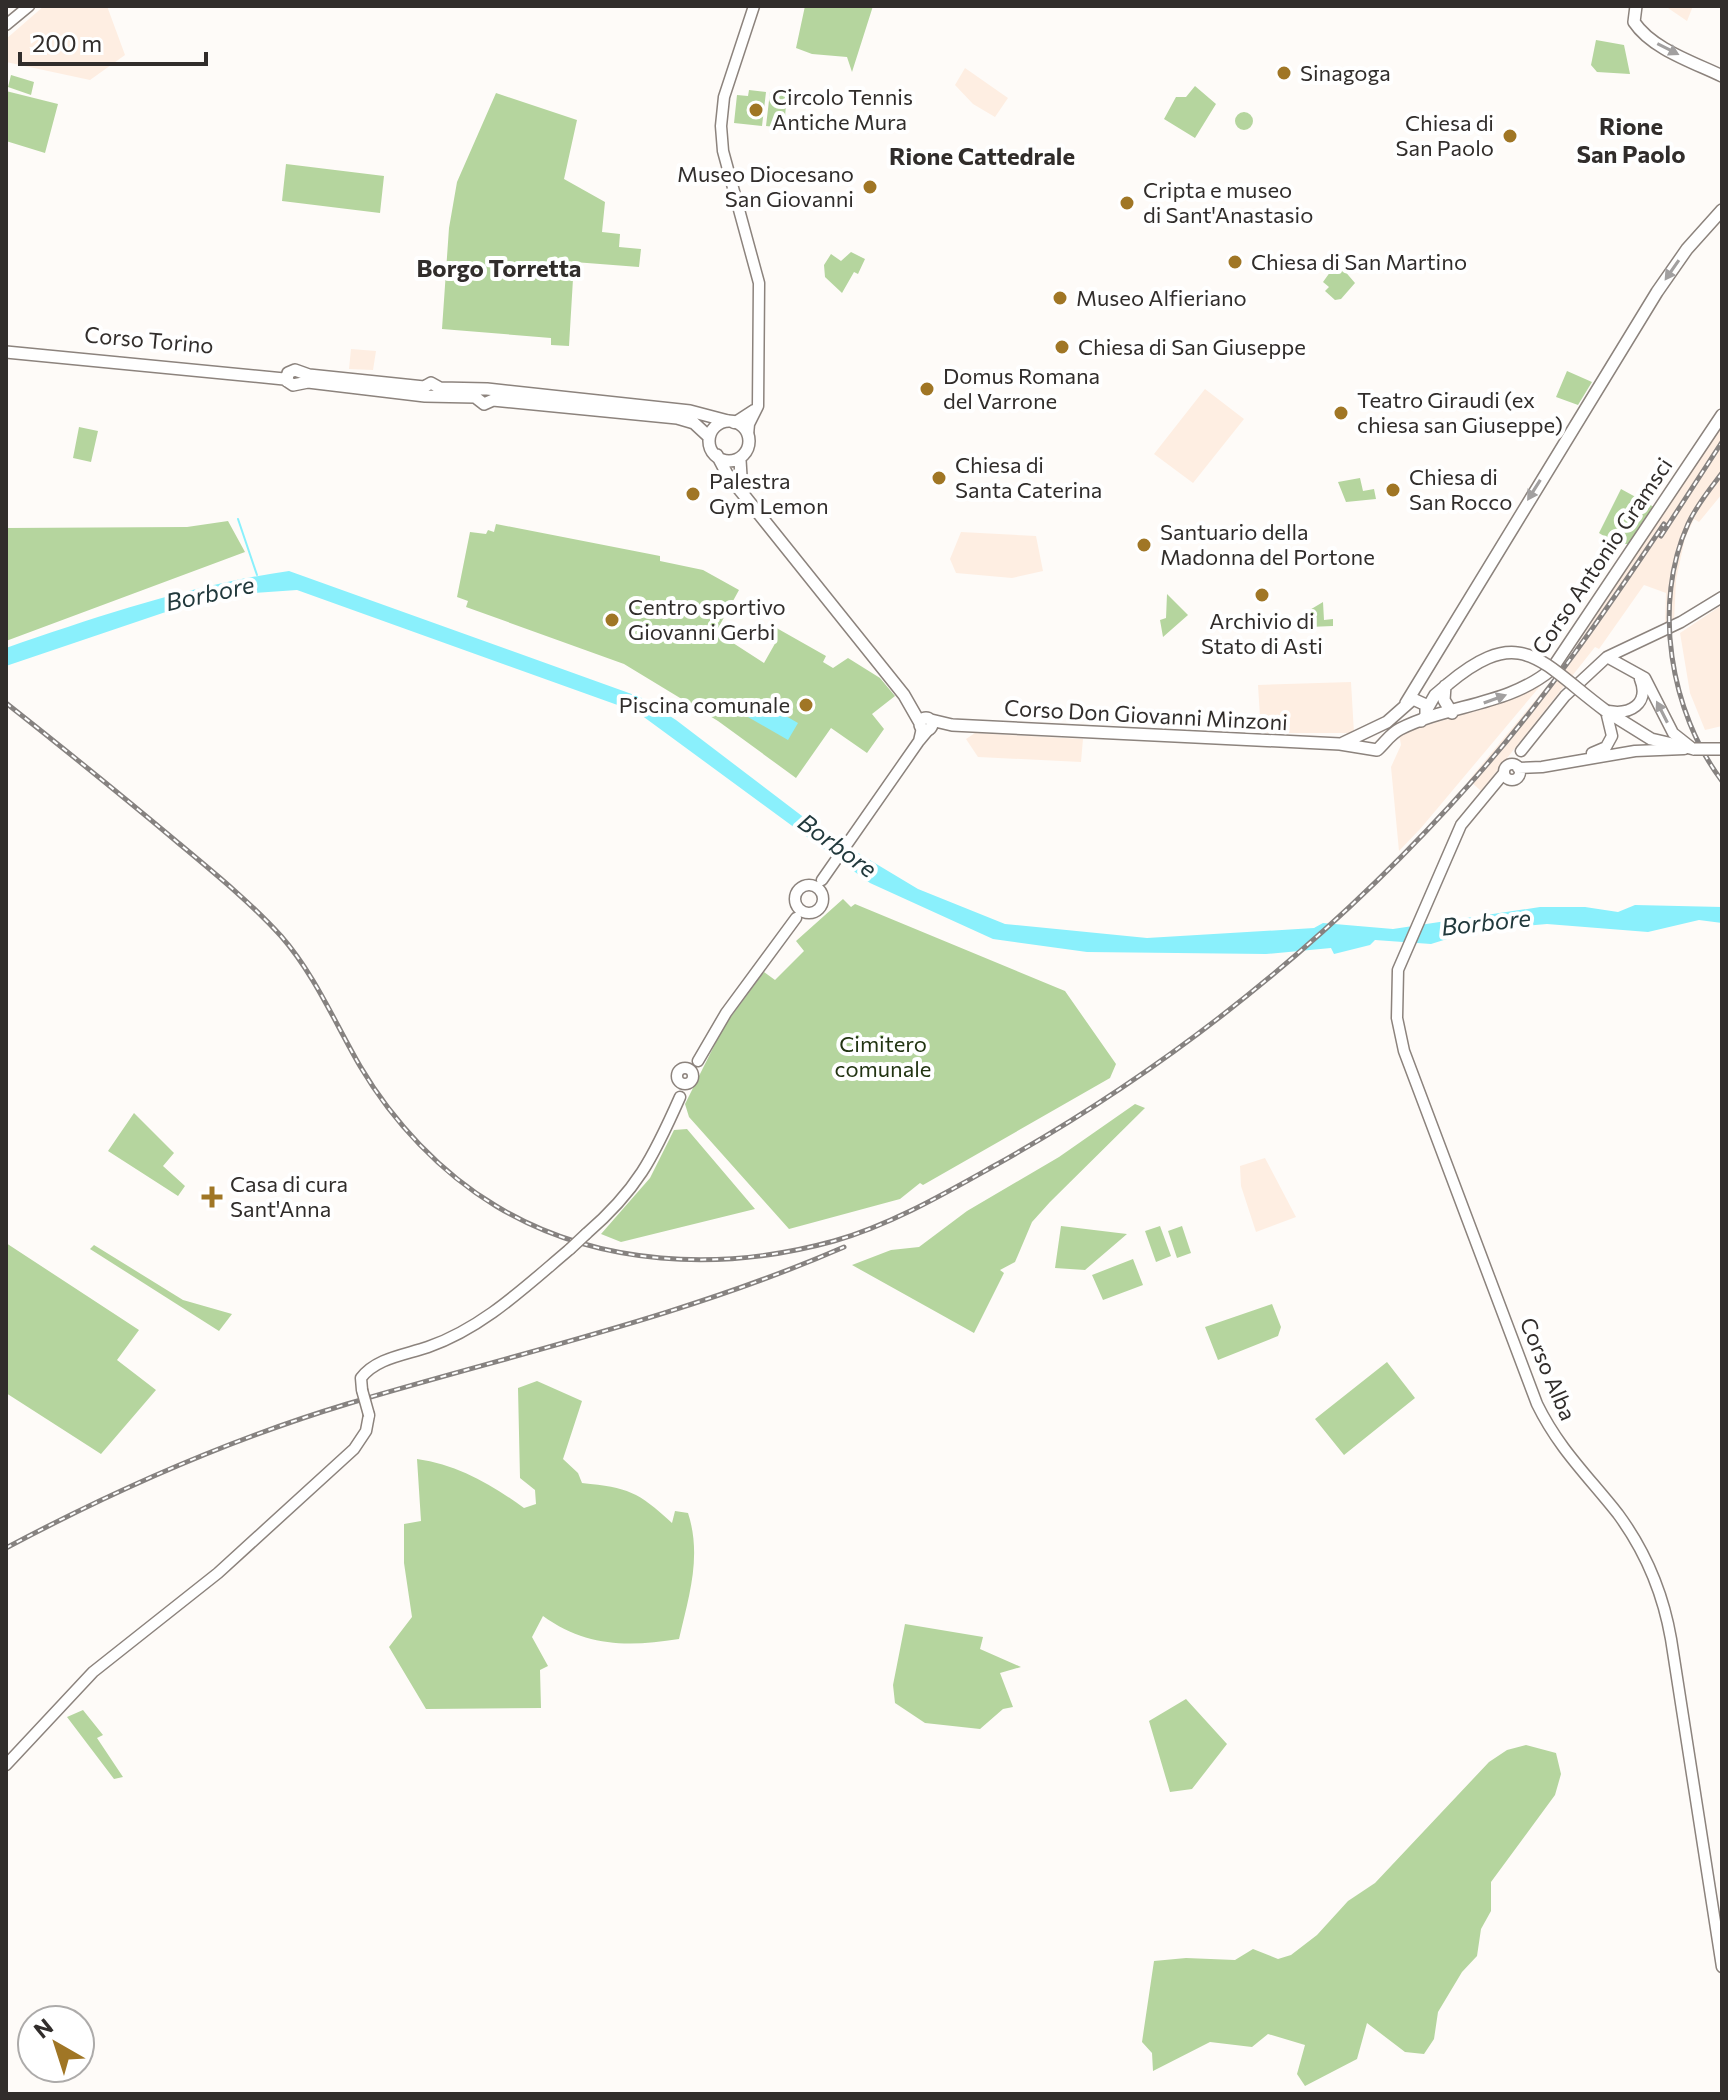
<svg xmlns="http://www.w3.org/2000/svg" width="1728" height="2100" font-family="Commissioner,sans-serif">
<style>
.built{fill:#feeee2}
.green{fill:#b5d59e}
.water{fill:#8af0fc}
.lines{fill:none;stroke-linecap:round;stroke-linejoin:round}
.stream{stroke:#8af0fc;stroke-width:2}
.secondary-casing{stroke:#8c837d;stroke-width:13}
.primary-casing{stroke:#8c837d;stroke-width:14}
.secondary{stroke:#fff;stroke-width:10}
.primary{stroke:#fff;stroke-width:11}
.rail-casing{stroke:#868280;stroke-width:5}
.rail{stroke:#fff;stroke-width:2;stroke-dasharray:6;stroke-linecap:butt}
.secondary-bridge-casing{stroke:#8c837d;stroke-width:13;stroke-linecap:butt}
.primary-bridge-casing{stroke:#8c837d;stroke-width:14;stroke-linecap:butt}
.secondary-bridge{stroke:#fff;stroke-width:10}
.primary-bridge{stroke:#fff;stroke-width:11}
.oneway{fill:#a2a0a0}
.poi-dot{fill:#a07625;stroke:#fff;stroke-width:3}
.labels{text-anchor:middle;stroke-width:8;stroke-linejoin:round;paint-order:stroke}
.poi-label{font-size:22px;fill:#312d2b;stroke:#fff;text-anchor:start}
.street-label{font-size:22px;fill:#312d2b;stroke:#fff}
.park-label{font-size:22px;fill:#223412;stroke:#fff}
.neighbourhood-label{font-size:24px;font-weight:bold;fill:#312d2b;stroke:#fff}
.water-label{font-size:24px;font-style:italic;fill:#21393c;stroke:#fff}
</style>
<rect width="100%" height="100%" fill="#fefbf8"/>
<path class="built" d="M44,6H107L125,55L90,80L6,62V39Z
M1665,6H1693L1687,21Z
M965,68L1008,98L995,117L973,104L955,85Z
M351,349L376,351L373,370L349,369Z
M1205,389L1244,419L1193,483L1154,454Z
M1722,423V494L1699,522L1694,519L1685,538L1676,580L1674,621L1665,625L1666,593L1644,585L1599,649L1595,647L1481,791L1469,780L1562,668Z
M961,532L1036,536L1043,571L1012,578L956,573L950,559Z
M1722,605V726L1705,730L1690,693L1680,633Z
M1351,682L1354,733H1261L1258,685Z
M1541,685L1421,828L1399,851L1391,767L1401,745L1399,733L1483,709Z
M975,733L1083,739L1081,762L978,757L966,739Z
M1265,1158L1296,1217L1256,1232L1241,1186L1240,1166Z"/>
<path class="green" d="M805,6H873L852,72L847,57L812,54L796,48Z
M1596,40L1624,45L1630,74L1597,72L1591,65Z
M11,75L34,82L31,95L8,87Z
M1195,86L1216,104L1195,138L1164,119L1176,97H1186Z
M749,90L766,92L762,126L734,123L737,95L748,96Z
M6,91L58,104L45,153L6,141Z
M770,92L787,94L784,128L766,126Z
M496,93L577,120L564,179L605,202L602,232L620,234L619,247L641,249L639,267L574,262L569,346L551,345V338L442,329L449,228L457,182Z
M1235 121a9 9 0 1 1 18 0a9 9 0 1 1-18 0Z
M286,164L384,176L380,213L282,201Z
M851,252L865,259L858,274L854,272L842,293L825,277L824,265L831,254L841,261Z
M1333,268L1340,273L1343,269L1355,283L1341,299L1335,300L1325,291L1329,287L1323,282Z
M1567,371L1592,382L1578,405L1556,397Z
M79,427L98,431L91,462L73,458Z
M1360,478L1363,491L1374,489L1376,499L1346,502L1338,482Z
M1621,489L1654,507L1630,544H1617L1599,533Z
M228,521L245,552L6,641V528L187,527Z
M496,524L660,556V561L703,570L739,590L716,632L764,663L777,640L768,635L773,626L826,656L823,662L833,668L848,658L880,678L895,696L872,714L884,729L867,753L831,728L796,778L718,721L624,664L466,607L468,601L457,597L470,532L486,534L488,530L494,532Z
M1167,594L1188,615L1163,637L1160,620L1166,618Z
M1323,602L1324,620L1333,619V626L1309,627L1308,611Z
M843,899L851,907L855,904L1065,991L1116,1064L1110,1078L923,1185L920,1183L900,1199L789,1229L689,1117L685,1104L724,1026L764,972L775,980L804,951L796,941Z
M1135,1104L1145,1108L1050,1202L1032,1222L1015,1262L1000,1270L1004,1273L974,1333L852,1265L891,1250L919,1247L967,1211L1059,1157Z
M134,1113L174,1153L163,1166L185,1186L178,1196L108,1151Z
M687,1129L755,1209L621,1242L601,1234L650,1178L674,1130Z
M1061,1226L1127,1234L1085,1270L1055,1268Z
M1160,1226L1171,1256L1156,1262L1145,1231Z
M1182,1226L1191,1253L1177,1258L1168,1231Z
M6,1243L139,1330L117,1360L156,1390L101,1454L6,1393Z
M94,1245L183,1300L232,1314L219,1331L90,1249Z
M1133,1259L1143,1285L1103,1300L1092,1275Z
M1272,1304L1281,1327L1278,1336L1218,1360L1205,1327Z
M1387,1362L1415,1398L1344,1455L1315,1419Z
M537,1381L582,1401L563,1459L578,1473L582,1483C629,1488 637,1491 672,1523L675,1511L688,1513C702,1556 689,1596 679,1639C628,1647 586,1647 543,1616L532,1637L548,1666L540,1670L541,1708L426,1709L389,1647L412,1617L404,1563V1524L421,1521L417,1459C458,1465 491,1484 524,1508L536,1504L535,1490L520,1478L518,1388Z
M905,1624L983,1637L980,1649L1021,1667L1000,1673L1013,1707L1003,1709L980,1729L925,1723L895,1703L893,1685Z
M1186,1699L1227,1744L1192,1789L1170,1792L1149,1721Z
M83,1710L103,1735L97,1738L123,1777L114,1779L67,1717Z
M1526,1745L1556,1753L1561,1774L1555,1795L1491,1882V1911L1481,1929L1477,1956L1462,1972L1438,2012L1434,2039L1424,2054L1405,2052L1367,2023L1357,2059L1305,2086L1297,2074L1305,2045L1268,2034L1252,2047L1210,2042L1153,2071L1152,2053L1142,2042L1154,1961L1186,1958L1235,1960L1253,1949L1278,1959L1291,1955L1317,1935L1348,1901L1375,1883L1489,1762L1507,1750Z"/>
<path class="water" d="M289,571L640,697L676,720L823,832L918,889L1005,924L1147,938L1314,928L1323,923L1393,929L1540,907H1585L1618,912L1635,905L1722,907V923L1699,920L1648,932L1547,924L1476,930L1431,944L1375,940L1370,945L1334,954L1331,948L1266,954L1087,952L993,939L870,883L637,712L297,590L213,596L6,666V648C99,616 191,585 289,571Z
M758,700L798,723L788,740L748,717Z"/>
<g class="lines">
<path class="stream" d="M238,519L257,575"/>
<defs>
<path id="secondary" d="M6,25L29,6
M734,423L754,410
M748,435L749,424L758,406L759,283L723,151L721,126L724,97L754,6
M1607,657L1645,678L1673,733L1692,748
M1608,711C1630,715 1650,704 1640,679
M922,728L919,741L929,729
M1521,751L1565,696L1607,657L1681,622L1722,597
M1592,753L1606,747L1612,736L1606,711
M1504 772a8 8 0 1 1 16 0a8 8 0 1 1-16 0Z
M1518,768L1542,767L1635,751L1684,749
M1504,773L1461,825L1398,970L1397,1018L1404,1051L1537,1404C1559,1449 1588,1476 1618,1514C1646,1552 1663,1593 1671,1639L1722,1967
M822,880L919,741
M795 899a14 14 0 1 1 28 0a14 14 0 1 1-28 0Z
M698,1061L726,1013L796,918
M677 1076a8 8 0 1 1 16 0a8 8 0 1 1-16 0Z
M586,1234C637,1190 653,1158 680,1097
M362,1390L361,1378C376,1358 405,1355 428,1347C483,1328 526,1286 570,1249
M6,1765L93,1672L218,1573L354,1449L366,1431L369,1415"/>
<path id="primary" d="M1636,6L1634,22C1652,49 1693,62 1722,76
M6,352L284,379L293,385L308,382L425,396L475,397L484,404L493,400L677,418L694,423L708,436
M287,381L288,373L295,370L309,375L424,387L431,383L440,388L487,389L690,411L728,421
M709 441a20 20 0 1 1 40 0a20 20 0 1 1-40 0Z
M717,455L727,474L904,695L920,723
M740,460L742,492
M1445,686L1444,700L1452,713
M1406,703L1657,292L1687,249L1722,210
M1427,709L1435,695L1448,684
M1606,711L1651,739L1694,749
M920 724a6 6 0 1 1 12 0a6 6 0 1 1-12 0Z
M931,720L952,725L1340,744L1377,750C1385,743 1390,734 1400,729C1449,704 1508,706 1552,669L1722,415
M1343,743L1387,722L1413,699L1426,705V716L1421,721"/>
</defs>
<use href="#secondary" class="secondary-casing"/>
<use href="#primary" class="primary-casing"/>
<use href="#secondary" class="secondary"/>
<use href="#primary" class="primary"/>
<defs>
<path id="rail" d="M1722,473C1710,489 1696,506 1688,524C1652,604 1670,712 1722,781
M1661,536L1722,442
M6,703C63,748 120,794 176,841C212,871 249,901 281,936C315,975 335,1023 360,1066C393,1122 441,1173 496,1206C597,1267 722,1272 834,1241C890,1225 942,1195 992,1167C1174,1066 1337,934 1475,778C1546,698 1605,612 1664,524
M6,1548C115,1490 228,1440 347,1404C514,1354 683,1317 844,1247"/>
</defs>
<use href="#rail" class="rail-casing"/>
<use href="#rail" class="rail"/>
<defs>
<path id="secondary-bridge" d="M570,1249L586,1234
M362,1390L369,1415"/>
<path id="primary-bridge" d="M1448,684C1522,622 1541,663 1606,711
M1694,749H1722"/>
</defs>
<use href="#secondary-bridge" class="secondary-bridge-casing"/>
<use href="#primary-bridge" class="primary-bridge-casing"/>
<use href="#secondary-bridge" class="secondary-bridge"/>
<use href="#primary-bridge" class="primary-bridge"/>
</g>
<defs><path id="oneway-solid" d="M-6-.8H1V-3.2L6.5 0L1 3.2V.8H-6Z" transform="scale(2)"/></defs>
<g class="oneway">
<use href="#oneway-solid" transform="translate(1668 49) rotate(27)"/>
<use href="#oneway-solid" transform="translate(1672 270) rotate(125)"/>
<use href="#oneway-solid" transform="translate(1534 490) rotate(122)"/>
<use href="#oneway-solid" transform="translate(1495 699) rotate(-20)"/>
<use href="#oneway-solid" transform="translate(1662 712) rotate(-117)"/>
</g>
<g class="poi-dot">
<circle cx="1284" cy="73" r="8"/>
<circle cx="756" cy="110" r="8"/>
<circle cx="1510" cy="136" r="8"/>
<circle cx="870" cy="187" r="8"/>
<circle cx="1127" cy="203" r="8"/>
<circle cx="1235" cy="262" r="8"/>
<circle cx="1060" cy="298" r="8"/>
<circle cx="1062" cy="347" r="8"/>
<circle cx="927" cy="389" r="8"/>
<circle cx="1341" cy="413" r="8"/>
<circle cx="939" cy="478" r="8"/>
<circle cx="1393" cy="490" r="8"/>
<circle cx="693" cy="494" r="8"/>
<circle cx="1144" cy="545" r="8"/>
<circle cx="1262" cy="595" r="8"/>
<circle cx="612" cy="620" r="8"/>
<circle cx="806" cy="705" r="8"/>
<path d="M208 1185h8v8h8v8h-8v8h-8v-8h-8v-8h8z"/>
</g>
<g class="labels">
<g class="poi-label">
<text x="1300" y="81">Sinagoga</text>
<text x="772" y="105">Circolo Tennis<tspan x="772" dy="25">Antiche Mura</tspan></text>
<text x="1494" y="131" text-anchor="end">Chiesa di<tspan x="1494" dy="25">San Paolo</tspan></text>
<text x="854" y="182" text-anchor="end">Museo Diocesano<tspan x="854" dy="25">San Giovanni</tspan></text>
<text x="1143" y="198">Cripta e museo<tspan x="1143" dy="25">di Sant'Anastasio</tspan></text>
<text x="1251" y="270">Chiesa di San Martino</text>
<text x="1076" y="306">Museo Alfieriano</text>
<text x="1078" y="355">Chiesa di San Giuseppe</text>
<text x="943" y="384">Domus Romana<tspan x="943" dy="25">del Varrone</tspan></text>
<text x="1357" y="408">Teatro Giraudi (ex<tspan x="1357" dy="25">chiesa san Giuseppe)</tspan></text>
<text x="955" y="473">Chiesa di<tspan x="955" dy="25">Santa Caterina</tspan></text>
<text x="1409" y="485">Chiesa di<tspan x="1409" dy="25">San Rocco</tspan></text>
<text x="709" y="489">Palestra<tspan x="709" dy="25">Gym Lemon</tspan></text>
<text x="1160" y="540">Santuario della<tspan x="1160" dy="25">Madonna del Portone</tspan></text>
<text x="628" y="615">Centro sportivo<tspan x="628" dy="25">Giovanni Gerbi</tspan></text>
<text x="1262" y="629" text-anchor="middle">Archivio di<tspan x="1262" dy="25">Stato di Asti</tspan></text>
<text x="790" y="713" text-anchor="end">Piscina comunale</text>
<text x="230" y="1192">Casa di cura<tspan x="230" dy="25">Sant'Anna</tspan></text>
</g>
<g class="street-label">
<text transform="translate(149 340) rotate(5)" y="8">Corso Torino</text>
<text transform="translate(1602 556) rotate(-56)" y="8">Corso Antonio Gramsci</text>
<text transform="translate(1146 715) rotate(3)" y="8">Corso Don Giovanni Minzoni</text>
<text transform="translate(1548 1369) rotate(67)" y="8">Corso Alba</text>
</g>
<g class="park-label">
<text x="883" y="1052">Cimitero<tspan x="883" dy="25">comunale</tspan></text>
</g>
<g class="neighbourhood-label">
<text x="1631" y="135">Rione<tspan x="1631" dy="28">San Paolo</tspan></text>
<text x="982" y="165">Rione Cattedrale</text>
<text x="499" y="277">Borgo Torretta</text>
</g>
<g class="water-label">
<text transform="translate(210 594) rotate(-12)" y="8">Borbore</text>
<text transform="translate(837 846) rotate(36)" y="8">Borbore</text>
<text transform="translate(1486 923) rotate(-6)" y="8">Borbore</text>
</g>
</g>
<rect width="1728" height="2100" fill="none" stroke="#312d2b" stroke-width="16"/>
<g transform="translate(56 2044) rotate(321)"><circle r="38" fill="#ffffff" stroke="#adabaa" stroke-width="2"/>
<path d="M0-6L14 30L0 20L-14 30Z" fill="#a07625"/>
<text y="-12" font-size="22" font-weight="bold" text-anchor="middle" fill="#312d2b">N</text>
</g>
<path d="M20 52v12h186v-12" fill="none" stroke="#312d2b" stroke-width="4"/>
<text x="32" y="52" font-size="24" fill="#312d2b" stroke="#ffffff" stroke-width="6" paint-order="stroke">200 m</text>
</svg>
